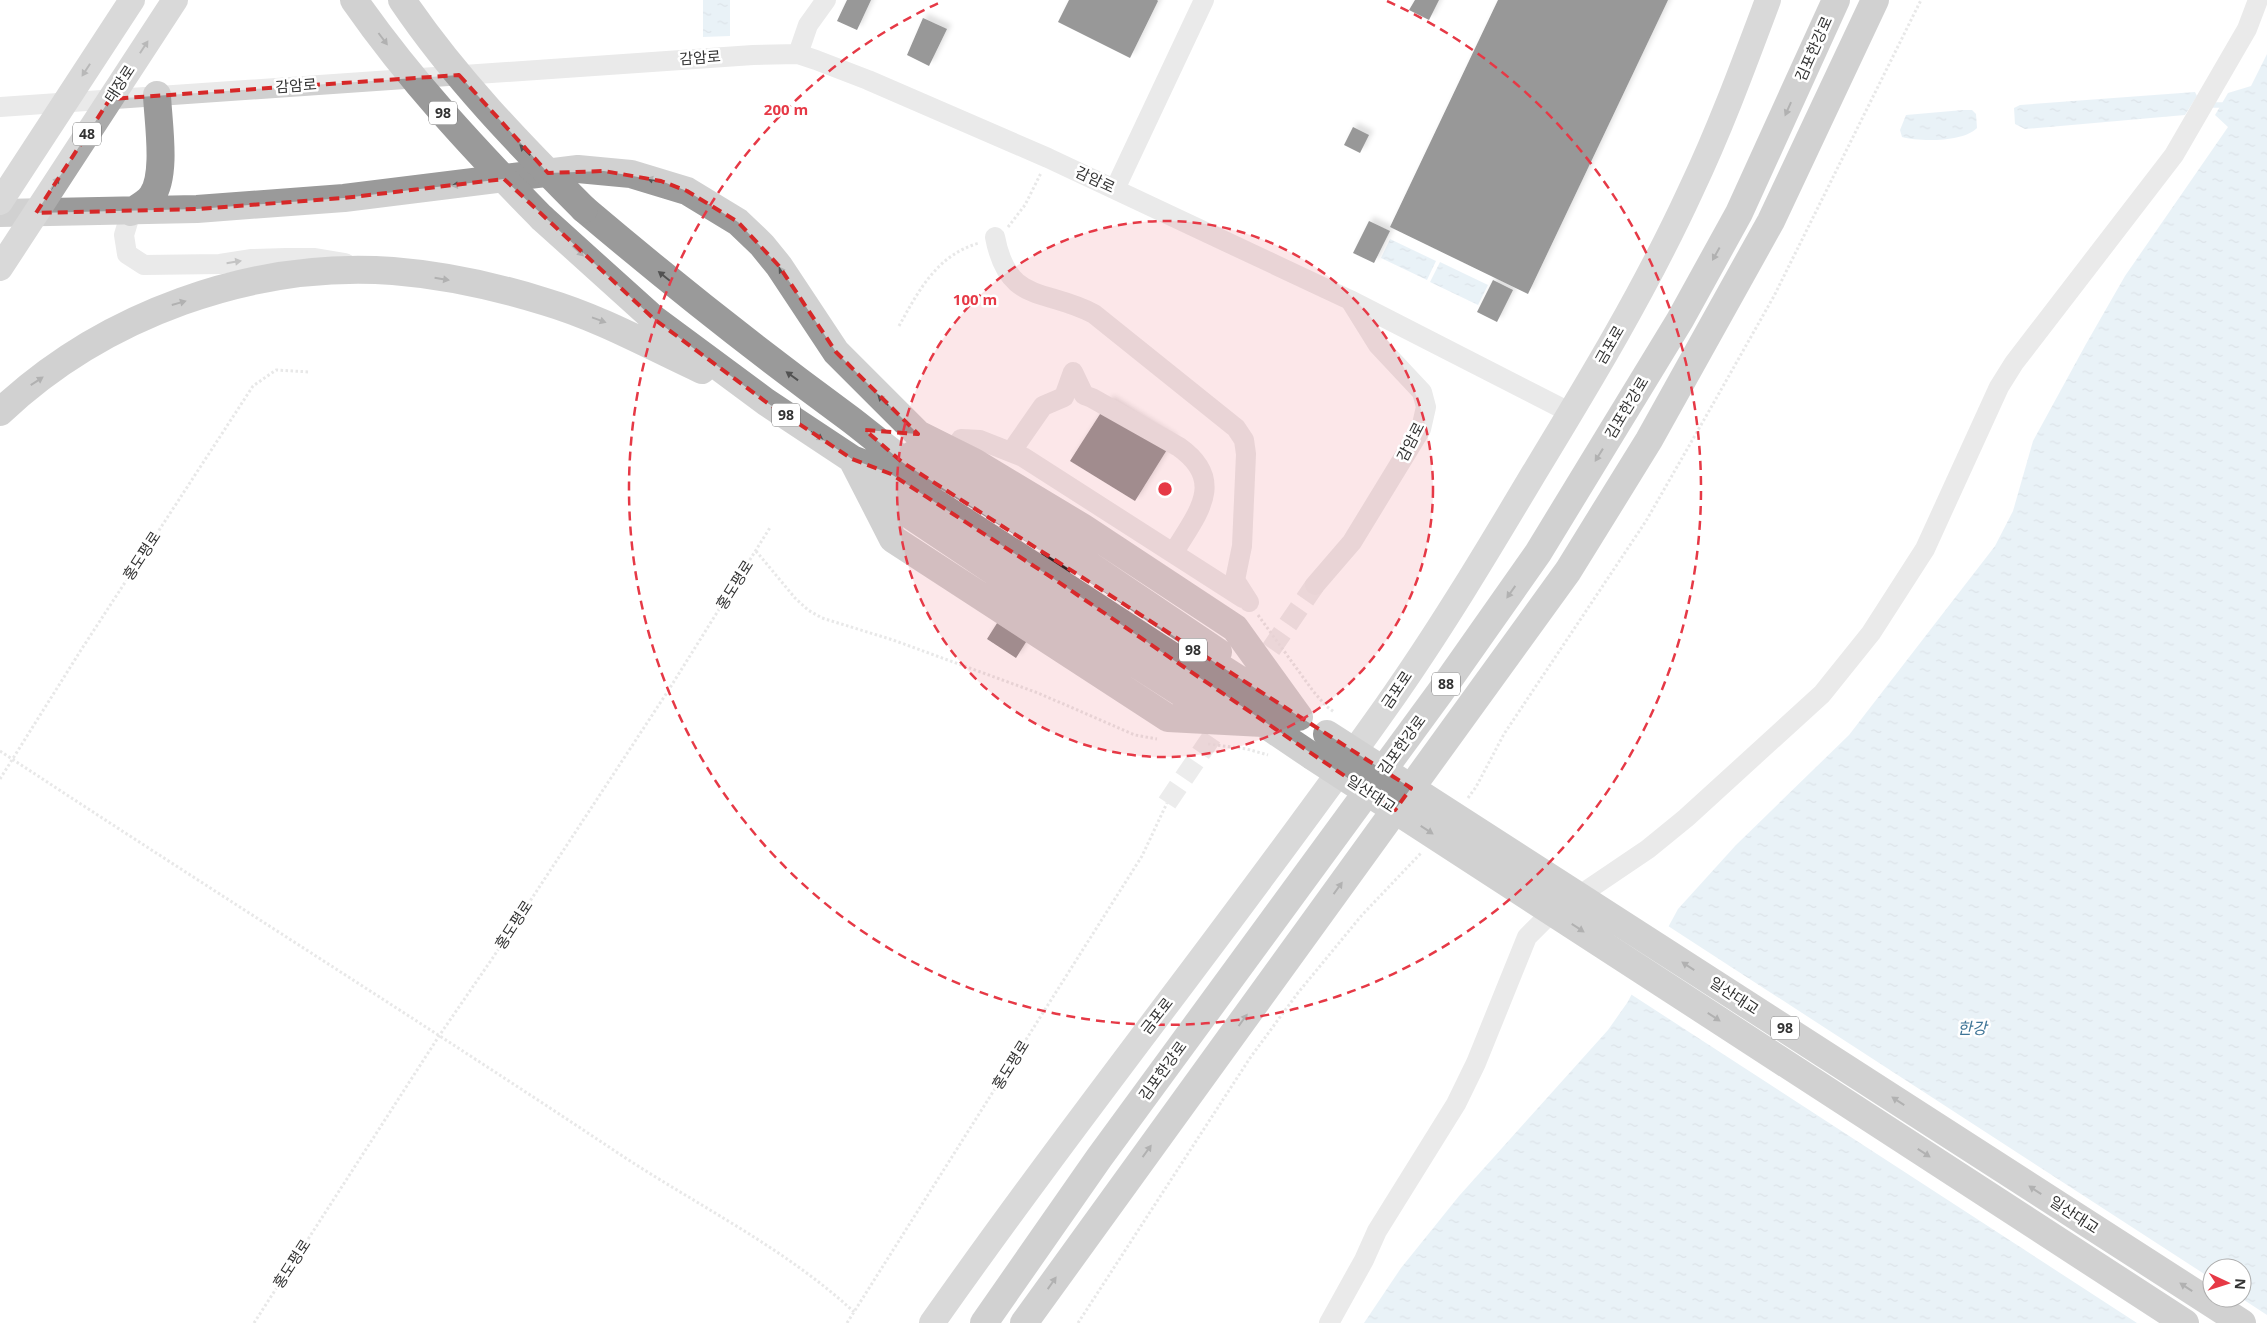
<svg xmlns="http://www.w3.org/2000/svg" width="2267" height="1323" font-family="'Open Sans','Noto Sans KR',sans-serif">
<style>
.water{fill:url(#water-ripples);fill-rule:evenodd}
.pier{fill:#fff}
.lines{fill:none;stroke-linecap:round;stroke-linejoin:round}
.stream{stroke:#cfe2ee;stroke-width:5.5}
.building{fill:#1a1a1a;filter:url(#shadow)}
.minor-tunnel{stroke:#d6d6d6;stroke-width:20;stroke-dasharray:20 10;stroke-linecap:butt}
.path{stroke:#cdcdcd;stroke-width:3;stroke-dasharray:2.5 2.5;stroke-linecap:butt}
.minor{stroke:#d0d0d0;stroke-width:20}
.major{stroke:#ababab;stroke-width:26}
.highway{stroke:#9a9a9a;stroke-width:28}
.major-bridge{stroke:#ababab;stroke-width:26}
.highway-bridge{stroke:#9a9a9a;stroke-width:28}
.oneway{fill:#525252}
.oneway2{fill:#636363}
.oneway3{fill:#7a7a7a}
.marked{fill:none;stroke:#d62828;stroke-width:4;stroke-dasharray:10 6;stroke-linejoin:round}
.ring{fill:none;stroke:#e63946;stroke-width:2.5;stroke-dasharray:9 6}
.labels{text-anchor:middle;stroke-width:5;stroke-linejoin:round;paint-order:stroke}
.shield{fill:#fff;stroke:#707070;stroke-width:1}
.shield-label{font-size:14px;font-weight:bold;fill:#333}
.street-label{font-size:15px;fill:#333;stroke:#fff}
.water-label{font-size:16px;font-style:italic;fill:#3f7597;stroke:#fff}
.centre{fill:#e63946;stroke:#fff;stroke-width:2.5}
.ring-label{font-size:15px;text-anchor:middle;font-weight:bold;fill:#e63946;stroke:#fff;stroke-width:5;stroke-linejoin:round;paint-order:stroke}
</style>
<defs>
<pattern id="water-ripples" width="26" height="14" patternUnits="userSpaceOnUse" patternTransform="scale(1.25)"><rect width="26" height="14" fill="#cfe2ee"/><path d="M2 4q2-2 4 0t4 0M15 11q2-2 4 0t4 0" fill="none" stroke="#b2c2cd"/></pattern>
<filter id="shadow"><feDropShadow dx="4.5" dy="-4.5" stdDeviation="2.5" flood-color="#0004"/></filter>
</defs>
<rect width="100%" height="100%" fill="#fff"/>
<path class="water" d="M703,0H730V36L703,37Z
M2267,54V1323H1364L1401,1268L1459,1196L1608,1030L1627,1003L1678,909L1736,845L1849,735L1995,546L2013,511L2033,441L2086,344L2125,276L2228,127L2215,115L2228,93L2251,86ZM2212,1268H2242V1298H2212Z
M2195,92L2197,96L2185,115L2025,129L2015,124L2014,108L2020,105Z
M1963,110H1972L1976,114L1977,128C1964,142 1920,142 1902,137L1900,130L1906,115Z
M1390,239L1436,261L1427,280L1381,258Z
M1440,262L1488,285L1478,305L1430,282Z"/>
<path class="pier" d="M1665,924L2212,1279V1298H2241L2267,1315V1323H2137L1629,993Z"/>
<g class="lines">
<path class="stream" d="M2208,105H2229"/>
</g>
<path class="building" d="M847,0H871L857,30L837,21Z
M1069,0H1157L1158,1L1130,58L1058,22Z
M1415,0H1439L1429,20L1409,10Z
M1498,0H1668L1528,294L1390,227Z
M923,18L947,29L929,66L907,55Z
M1353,127L1369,135L1360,153L1344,145Z
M1369,221L1390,231L1374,263L1353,253Z
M1493,280L1513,290L1497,322L1477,312Z
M1109,400L1173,440L1135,501L1070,461Z
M1063,519L1092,537L1016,658L987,639Z"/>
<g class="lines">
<path class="minor-tunnel" d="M1254,674L1315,585
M1167,803L1228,713"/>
<path class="path" d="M1008,227L1025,205L1041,173
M899,326C919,290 937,255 979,243
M756,551L795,598L808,610L822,618L893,640L1038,693L1135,735L1157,739
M1258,615L1313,691L1326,706L1334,712
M1208,744L1247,749L1268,755
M0,751C203,885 409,1014 612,1149C692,1203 783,1246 854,1312
M0,779L81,650L253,386L276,370L310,372
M1468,798L1476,787L1504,734L1646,521L1713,404L1774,296L1921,0
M254,1323L439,1036L494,956L668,691L771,526
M847,1323L1142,856L1167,803
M1078,1323L1250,1058L1297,994L1362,915L1422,852"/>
<path class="minor" d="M798,54L808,25L826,0
M0,107L753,55L798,54L816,60L868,80L1048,158L1350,300L1571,413
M1115,189L1204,0
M131,212L124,235L127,254L144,265L220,264L252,259L286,258H315L345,263
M995,237C1008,305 1045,288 1094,314L1236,428L1244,440L1246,454L1242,546L1235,580L1249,602
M961,439L980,440L1023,457L1243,598
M1011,452L1043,406L1064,397L1073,372L1084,395L1092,398L1179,447C1227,481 1197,514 1174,552
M1315,585L1352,542L1421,429L1426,407L1422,392L1378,345L1350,300
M1329,1323L1364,1260L1377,1231L1456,1104L1476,1063L1527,937L1546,918L1648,849L1686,818L1822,694L1871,633L1925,549L1999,387L2014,363L2174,155L2247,29L2258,0"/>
<path class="major" d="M932,1323C1079,1114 1239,915 1386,707C1439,632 1487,552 1534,473C1590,381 1646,288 1691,190C1720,129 1744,64 1768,0"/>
<path class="highway" d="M584,209C669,281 756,350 846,416C872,435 896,458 924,475
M131,212C139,207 147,203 152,196C167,174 158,122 157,95
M0,213L197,209L344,198L578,169L631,174L687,191L738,222L762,245L779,266L836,352L918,434L974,462L1082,527L1235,628L1299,717
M542,218L654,319L766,402L852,459L891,474L1054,579L1192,669L1263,723L1312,756
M0,412C103,315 251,261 393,271C443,275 498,287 546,302C600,318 650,346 702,370
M912,455L1068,551L1218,652
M852,459L893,539L1168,718L1263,723
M868,474L910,515L1037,600L1180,692L1234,713
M1193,650L1287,710
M984,1323L1099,1158L1441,691L1538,553L1680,320L1739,213L1836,0
M1024,1323L1568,571L1649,440L1771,221L1875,0"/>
<path class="major-bridge" d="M0,202L132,0
M0,268L175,0"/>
<path class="highway-bridge" d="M354,0C409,79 474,149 542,218
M402,0C454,77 519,144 584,209
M1327,734L2242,1323
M1312,756L2185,1323"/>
</g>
<defs><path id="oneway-solid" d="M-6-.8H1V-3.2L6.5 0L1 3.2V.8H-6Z" transform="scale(1.25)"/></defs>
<g class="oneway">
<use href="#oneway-solid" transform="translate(383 39) rotate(53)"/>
<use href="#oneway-solid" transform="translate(1788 109) rotate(114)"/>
<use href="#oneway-solid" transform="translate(525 150) rotate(-135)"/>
<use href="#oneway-solid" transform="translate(654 180) rotate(-166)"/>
<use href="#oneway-solid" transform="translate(459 185) rotate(173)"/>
<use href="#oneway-solid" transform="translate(578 251) rotate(42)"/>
<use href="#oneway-solid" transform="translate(1716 254) rotate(119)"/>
<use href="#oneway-solid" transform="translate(783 273) rotate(-123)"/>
<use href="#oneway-solid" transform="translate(664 276) rotate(-141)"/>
<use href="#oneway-solid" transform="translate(442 279) rotate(9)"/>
<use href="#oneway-solid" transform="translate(179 303) rotate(-16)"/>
<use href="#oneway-solid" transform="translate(599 320) rotate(20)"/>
<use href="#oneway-solid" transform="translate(792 376) rotate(-144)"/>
<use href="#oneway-solid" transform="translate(37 381) rotate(-33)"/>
<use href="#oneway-solid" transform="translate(883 400) rotate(-135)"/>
<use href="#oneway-solid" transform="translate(817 436) rotate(34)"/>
<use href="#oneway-solid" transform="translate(1599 455) rotate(122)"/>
<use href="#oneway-solid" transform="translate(1511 592) rotate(125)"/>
<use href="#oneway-solid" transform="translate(1427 830) rotate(33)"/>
<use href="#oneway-solid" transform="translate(1338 888) rotate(-54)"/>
<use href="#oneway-solid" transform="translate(1578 928) rotate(33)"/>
<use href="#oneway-solid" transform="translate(1688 966) rotate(-147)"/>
<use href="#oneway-solid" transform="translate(1714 1017) rotate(33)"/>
<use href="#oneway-solid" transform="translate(1243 1020) rotate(-54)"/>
<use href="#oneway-solid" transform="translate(1898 1101) rotate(-147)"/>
<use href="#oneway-solid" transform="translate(1147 1151) rotate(-54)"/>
<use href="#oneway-solid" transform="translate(1924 1153) rotate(33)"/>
<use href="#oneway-solid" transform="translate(2035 1190) rotate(-147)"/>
<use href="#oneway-solid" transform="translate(1052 1283) rotate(-55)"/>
<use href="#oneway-solid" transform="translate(2186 1287) rotate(-147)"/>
</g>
<g class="oneway2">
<use href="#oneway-solid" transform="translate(144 47) rotate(-57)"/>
<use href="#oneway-solid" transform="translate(86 70) rotate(123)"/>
<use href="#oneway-solid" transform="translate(55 183) rotate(-57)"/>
</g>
<use class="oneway3" href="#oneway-solid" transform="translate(234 262) rotate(-9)"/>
<path d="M0 0H2267V1323H0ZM459,75L548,173L604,171L661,181L687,191L738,222L779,266L836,352L918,434L865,430L902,462L1411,788L1395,810L1054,579L891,474L852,459L766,402L654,319L504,179L344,198L197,209L36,213L110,99Z" fill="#fff" fill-opacity=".55" fill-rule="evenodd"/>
<path class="marked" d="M459,75L548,173L604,171L661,181L687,191L738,222L779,266L836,352L918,434L865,430L902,462L1411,788L1395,810L1054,579L891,474L852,459L766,402L654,319L504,179L344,198L197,209L36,213L110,99Z"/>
<circle cx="1165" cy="489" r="268" fill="#e63946" fill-opacity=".12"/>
<g class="ring">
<circle cx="1165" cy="489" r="268"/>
<path d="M1387 1A536 536 0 1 1 943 1"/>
</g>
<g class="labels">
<g class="shield">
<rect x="429" y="101.5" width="28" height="23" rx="4"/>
<rect x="73" y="122.5" width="28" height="23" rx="4"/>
<rect x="772" y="403.5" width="28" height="23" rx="4"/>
<rect x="1179" y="638.5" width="28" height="23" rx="4"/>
<rect x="1432" y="672.5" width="28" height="23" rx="4"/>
<rect x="1771" y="1016.5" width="28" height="23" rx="4"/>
</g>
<g class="shield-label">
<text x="443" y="118">98</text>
<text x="87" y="139">48</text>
<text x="786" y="420">98</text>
<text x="1193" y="655">98</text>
<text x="1446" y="689">88</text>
<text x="1785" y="1033">98</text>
</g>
<g class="street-label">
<text transform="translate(1814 49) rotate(-66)" y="5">김포한강로</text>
<text transform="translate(700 58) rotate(-4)" y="5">감암로</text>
<text transform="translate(120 84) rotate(-57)" y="5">태장로</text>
<text transform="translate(296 86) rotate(-4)" y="5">감암로</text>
<text transform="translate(1095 180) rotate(25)" y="5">감암로</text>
<text transform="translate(1610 345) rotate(-60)" y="5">금포로</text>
<text transform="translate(1627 408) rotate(-59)" y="5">김포한강로</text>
<text transform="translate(1411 442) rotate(-63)" y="5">감암로</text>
<text transform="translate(142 556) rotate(-57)" y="5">홍도평로</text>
<text transform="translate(735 585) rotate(-58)" y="5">홍도평로</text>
<text transform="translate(1397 690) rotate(-56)" y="5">금포로</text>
<text transform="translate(1402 745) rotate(-54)" y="5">김포한강로</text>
<text transform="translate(1371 794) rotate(33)" y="5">일산대교</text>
<text transform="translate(514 925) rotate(-57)" y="5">홍도평로</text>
<text transform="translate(1734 996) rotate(33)" y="5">일산대교</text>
<text transform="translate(1157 1016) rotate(-52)" y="5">금포로</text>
<text transform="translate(1011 1065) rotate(-58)" y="5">홍도평로</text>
<text transform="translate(1163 1071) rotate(-54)" y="5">김포한강로</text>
<text transform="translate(2074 1215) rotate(33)" y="5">일산대교</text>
<text transform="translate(292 1264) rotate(-57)" y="5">홍도평로</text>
</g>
<g class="water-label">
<text x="1972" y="1034">한강</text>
</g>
</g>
<circle cx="1165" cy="489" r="8" class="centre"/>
<g class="ring-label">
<text x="786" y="115">200 m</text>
<text x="975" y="305">100 m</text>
</g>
<g transform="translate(2227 1283) rotate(94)"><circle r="24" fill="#ffffff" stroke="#adadad"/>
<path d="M0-4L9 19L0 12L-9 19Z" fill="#e63946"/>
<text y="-8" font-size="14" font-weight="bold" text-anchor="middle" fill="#333333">N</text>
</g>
</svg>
